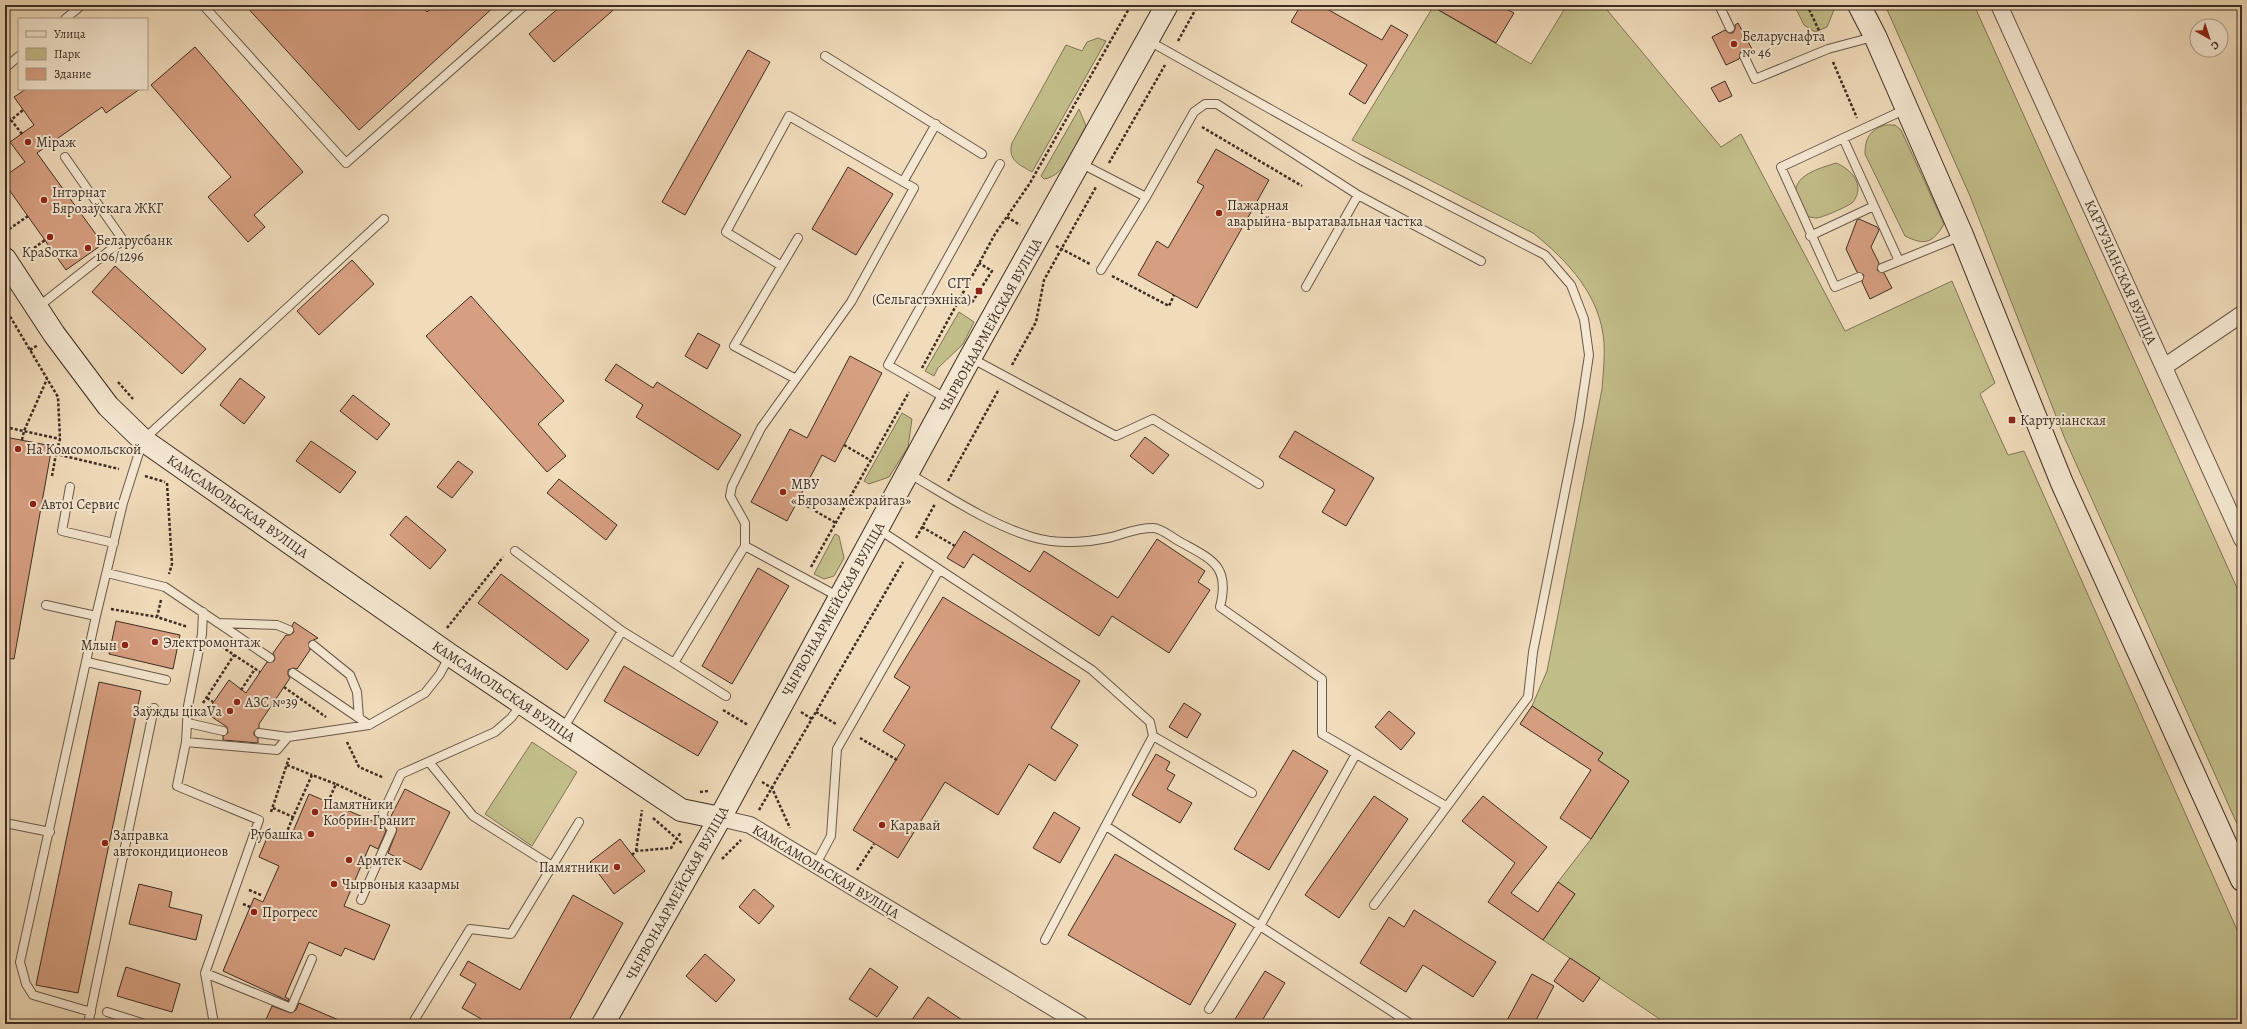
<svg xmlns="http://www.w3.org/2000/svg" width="2247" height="1029" font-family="Alegreya,serif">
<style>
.green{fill:#c2be8a;stroke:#807657}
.building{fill:#d79f81;stroke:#3d2d24}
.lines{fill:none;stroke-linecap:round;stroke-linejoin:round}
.lane-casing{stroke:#6a584a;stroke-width:10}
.street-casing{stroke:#6a584a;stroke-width:18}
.secondary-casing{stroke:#3d2d24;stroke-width:24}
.path{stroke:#3d2d24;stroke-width:2.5;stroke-dasharray:3 2;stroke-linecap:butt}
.lane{stroke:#f5e8d2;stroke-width:8}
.street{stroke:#f5e8d2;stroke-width:16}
.secondary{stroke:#f5e8d2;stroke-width:22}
.poi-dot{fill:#8f2418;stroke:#f5e8d2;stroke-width:1.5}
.labels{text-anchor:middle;stroke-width:4;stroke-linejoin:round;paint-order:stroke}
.poi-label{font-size:14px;fill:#3d2d24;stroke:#f5e8d2;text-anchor:start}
.street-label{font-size:14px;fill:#3d2d24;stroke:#f5e8d2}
</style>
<rect width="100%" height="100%" fill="#f0dbba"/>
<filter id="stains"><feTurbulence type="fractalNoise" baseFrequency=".005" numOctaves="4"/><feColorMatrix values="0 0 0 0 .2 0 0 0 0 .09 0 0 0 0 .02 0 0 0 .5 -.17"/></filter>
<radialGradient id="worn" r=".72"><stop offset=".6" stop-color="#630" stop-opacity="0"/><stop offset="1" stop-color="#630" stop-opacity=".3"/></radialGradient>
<path class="green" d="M1567,5H1603L1721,147L1741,134L1845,331L1952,281L1995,383L1980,394L2008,455L2024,451L2242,941V1024H1667L1543,940L1575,894L1558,882L1591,839L1629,781L1598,760L1603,753L1532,706L1547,671L1602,389C1603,374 1605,358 1604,343C1601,296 1568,261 1533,233L1352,140L1433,7L1531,64Z
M1794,5H1836L1827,27L1815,32L1804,25Z
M1885,5H1974L2242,599V835L2065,439L1970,196Z
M1098,38L1106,41L1032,172C1020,165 1007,160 1012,143L1066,45L1082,51L1087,42Z
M1079,109L1086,126C1076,143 1066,176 1044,179L1041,176Z
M1885,125H1895L1901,130L1944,224C1933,243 1925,246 1905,236L1865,154C1865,138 1870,130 1885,125Z
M1836,163C1851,169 1866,185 1853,202C1849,206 1822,218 1816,218C1814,218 1810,217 1807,216C1804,210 1798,203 1796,197C1791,175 1821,168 1836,163Z
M959,312L974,322L963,344L938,368L934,376L925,371Z
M902,413L912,419L908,447L889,477L869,484L864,481Z
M835,534L839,536L844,558L834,576L824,579L814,574Z
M532,742L577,772L532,846L485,814Z"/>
<path class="building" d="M245,5H421L427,12L435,5H496L359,130Z
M562,5H619L554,62L529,34Z
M1301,5H1320L1382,40L1391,25L1408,35L1365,104L1349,94L1367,65L1291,22Z
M1430,5H1499L1514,13L1496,43Z
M1738,23L1753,51L1749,54L1745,51H1741L1739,59L1726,65L1712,37L1725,30L1729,33H1733L1735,29V25Z
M195,47L303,172L254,215L265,227L248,242L208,197L231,177L151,85Z
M748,50L770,62L685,215L662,202Z
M1725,81L1732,96L1719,102L1711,88Z
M26,89H140L106,113L102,107L37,153L103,244L66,270L5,184V176L25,162L10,142L34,125L14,97Z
M1216,149L1269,180L1197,308L1138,275L1157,241L1168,248L1204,186L1197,182Z
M848,167L893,194L856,255L812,229Z
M1859,219L1877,227L1879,230L1871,247L1879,263L1877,270L1884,273L1892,288L1870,299L1862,282L1864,275L1857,272L1846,249L1857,220Z
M352,260L374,284L319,335L297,311Z
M115,266L206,349L182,374L92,292Z
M471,296L564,401L538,424L566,456L547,472L426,336Z
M698,333L720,345L707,369L685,356Z
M850,356L882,373L835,462L822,455L787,521L751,502L790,429L807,438Z
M616,364L653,388L657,382L741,435L718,470L636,417L643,405L605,380Z
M240,378L265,397L244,424L220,405Z
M353,395L390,424L377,440L340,411Z
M1295,431L1374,478L1346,526L1322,512L1335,490L1279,457Z
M5,437L52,446L14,659L5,658Z
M1145,437L1169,455L1153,474L1130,456Z
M311,441L356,472L340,493L296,461Z
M458,461L473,472L452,498L437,487Z
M559,479L617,525L606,540L547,493Z
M406,516L446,550L430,569L390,535Z
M964,531L1030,572L1044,551L1118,598L1157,539L1205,571L1198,582L1210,590L1169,653L1112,616L1099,636L973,554L964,568L947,558Z
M758,568L789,586L732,684L702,666Z
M501,574L589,640L567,670L478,603Z
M943,597L1080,681L1051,728L1078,745L1055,781L1029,764L998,815L945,782L898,858L853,830L905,745L883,731L910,687L894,677Z
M116,621L180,635L173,669L109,654Z
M294,622L318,638L309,642L310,650L297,669L293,668L288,670V675L290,678L259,724V728L254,732V735L258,738V743L223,740V736L228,733L227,727L206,713L229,680L246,693L267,662L274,661L275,658L273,653L286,635H290L294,632L292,626Z
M624,666L718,722L698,756L604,701Z
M99,682L141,691L78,993L36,985Z
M1184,703L1201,714L1187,738L1169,727Z
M1532,706L1603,753L1598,760L1629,781L1591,839L1560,818L1591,770L1520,724Z
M1389,711L1415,733L1401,750L1375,727Z
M1293,750L1328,771L1269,870L1234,849Z
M1156,754L1170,762L1166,770L1175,775L1167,789L1192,803L1180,823L1132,795Z
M405,789L450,812L421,870L388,853L397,830L390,818Z
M309,794L382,825L386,831L378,849L370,845L344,906L390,925L374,960L345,948L341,956L309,942L285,997L289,999L288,1001L223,971L254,898L263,902L279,866L259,857L269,833L289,841Z
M1374,796L1408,819L1339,918L1305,895Z
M1483,796L1547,847L1511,893L1538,912L1558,882L1575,894L1543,940L1488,902L1515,863L1462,821Z
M1054,812L1080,828L1060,863L1033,848Z
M620,839L645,871L614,894L590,862Z
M1115,854L1236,924L1190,1005L1068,935Z
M139,884L172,892L169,907L202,915L196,940L129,924Z
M754,889L774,906L759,924L739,907Z
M573,895L623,923L567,1024H490L462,1008L476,984L460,975L468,961L520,990Z
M1414,910L1496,962L1473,997L1423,965L1406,992L1360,963L1389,917L1404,927Z
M705,954L735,980L716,1002L686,976Z
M1570,958L1600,978L1583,1002L1554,981Z
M126,967L180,984L172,1012L117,996Z
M870,968L898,987L877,1017L849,999Z
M1265,971L1285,983L1260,1024H1232Z
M1532,974L1554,986L1534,1024H1505Z
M928,997L968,1024H909Z
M299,1003L348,1024H264L272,1006L291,1013L296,1010Z"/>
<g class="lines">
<defs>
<path id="lane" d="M203,5L346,163L525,5
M1719,5L1730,28
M65,19L82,5
M1149,41L1361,160L1545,255L1571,285L1584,319L1589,355L1579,421L1533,652L1528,697L1374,905
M825,56L982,154
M1744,56L1755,79L1828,49L1873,37
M5,68L19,56
M1843,138L1899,261
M1080,163L1146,197L1194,112L1205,104H1217L1358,195L1481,261
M903,182L936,124
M1810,236L1874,206
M780,265L726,232L789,116L914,188L851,302L796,379L734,346L798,238
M1882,268L1961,236
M1101,270L1146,197
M1859,277L1835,287L1781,167L1906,109
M1306,287L1358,195
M38,307L123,240L65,157
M971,358L1116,436L1153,419L1259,484
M947,399L888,365L1000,164
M908,473C948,496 987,523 1032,537C1059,545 1085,543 1112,537C1127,533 1136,528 1153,528C1161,528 1170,536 1177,540C1210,559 1231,564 1220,607L1322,679V734L1446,806
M70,487L62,531L114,543
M878,529L1092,670L1150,722L1153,736L1045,940
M745,546V523L730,496L732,486L761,428L796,379
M515,551L622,631
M107,573L165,587L270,658
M46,605L96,616
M203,612L202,634L188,706L186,742L277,750L288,737L369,725
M218,623L277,625L289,630
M313,645L350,675L357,692L359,718
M87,662L166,680
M674,663L726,696
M293,673L369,725L425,693L440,674L450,655
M188,723L223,731
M563,729L622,631L674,663L745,546L839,597
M259,733L288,737
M1153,736L1252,793
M186,742L177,786L259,820L205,973L214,1024
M429,762L473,816L552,866
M10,824L50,832
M1106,826L1411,1024
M816,864L831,836L837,749L939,570
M361,900L392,830L382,815L401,774L495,732L511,718L522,704
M205,973L291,1008L312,959
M1209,1009L1260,926L1356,754
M91,1012L33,995L26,984L20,962L96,616L123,503L143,440L384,219
M107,1012L145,1024
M88,1024L154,708
M412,1024L470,929L511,934L579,822"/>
<path id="street" d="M1999,5L2242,539
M2164,367L2242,314
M720,818L750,825L1080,1024"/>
<path id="secondary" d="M1859,5L1875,36L1962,235L2062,483L2242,880
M5,259L54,334L108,406L143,440L450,655L681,810L720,818
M603,1024L720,818L970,358L1167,5"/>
</defs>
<use href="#lane" class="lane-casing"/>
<use href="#street" class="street-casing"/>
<use href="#secondary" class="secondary-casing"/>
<path class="path" d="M1295,5L1300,7
M1807,5L1822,37
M1178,41L1198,5
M1833,62L1857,118
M5,113L11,120
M1202,127L1302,186
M22,134L11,120L23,110
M1109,163L1165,65
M1007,217L1020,225
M5,232L28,216
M1056,246L1090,264
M26,254L45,240
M1112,276L1169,306L1174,295
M960,297L971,304L992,271L979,263
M5,308L58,397L60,439L56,454L119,469
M30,350L38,345
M1012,365L1036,322L1044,280L1096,187
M922,368L995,234L1030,183L1131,5
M118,382L133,399
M5,427L60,439
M22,440L24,431L47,379
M844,445L870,460
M52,476L56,454
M145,476L165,482
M948,481L999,389
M167,483L172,564L169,574
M798,501L836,523
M922,527L955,546
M916,538L935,504
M811,567L909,392
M161,600L157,617L188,627
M111,609L157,617
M447,628L503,557
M213,641L260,672
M284,687L326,717
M241,690L255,669
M207,698L213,702
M203,703L234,655
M723,710L748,725
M801,712L812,719
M816,712L836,724
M860,738L897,760
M347,742L359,767L384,778
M287,765L312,775
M762,782L772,788L790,828
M700,792L708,791
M328,802L336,784L374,802
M273,808L293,817L312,775L336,784
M759,810L903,562
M271,812L289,758
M653,818L683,844
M291,836L286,834L293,817
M636,851L642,810
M632,855L636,851L671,848L681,832
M722,859L741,840
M857,870L874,844
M249,890L261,895
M243,904L250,907"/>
<use href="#lane" class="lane"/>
<use href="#street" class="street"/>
<use href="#secondary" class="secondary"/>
</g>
<g class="poi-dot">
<circle cx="1734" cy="44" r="4"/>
<circle cx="28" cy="142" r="4"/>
<circle cx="44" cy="200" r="4"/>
<circle cx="1219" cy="213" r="4"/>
<circle cx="50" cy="237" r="4"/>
<circle cx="88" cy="248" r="4"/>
<rect x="975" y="287" width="8" height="8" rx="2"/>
<rect x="2008" y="416" width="8" height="8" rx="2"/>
<circle cx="18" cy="449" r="4"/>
<circle cx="783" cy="492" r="4"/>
<circle cx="33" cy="504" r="4"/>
<circle cx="155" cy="642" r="4"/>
<circle cx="125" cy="645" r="4"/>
<circle cx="237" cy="702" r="4"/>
<circle cx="230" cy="711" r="4"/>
<circle cx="315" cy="812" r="4"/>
<circle cx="882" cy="825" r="4"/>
<circle cx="311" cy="834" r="4"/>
<circle cx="105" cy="843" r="4"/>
<circle cx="349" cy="860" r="4"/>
<circle cx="617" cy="867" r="4"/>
<circle cx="334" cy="884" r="4"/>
<circle cx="254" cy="912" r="4"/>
</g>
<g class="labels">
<g class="poi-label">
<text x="1742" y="41">Беларуснафта<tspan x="1742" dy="16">№ 46</tspan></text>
<text x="36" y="147">Міраж</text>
<text x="52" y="197">Інтэрнат<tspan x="52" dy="16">Бярозаўскага ЖКГ</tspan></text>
<text x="1227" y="210">Пажарная<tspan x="1227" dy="16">аварыйна-выратавальная частка</tspan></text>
<text x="96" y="245">Беларусбанк<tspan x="96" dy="16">106/1296</tspan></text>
<text x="50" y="257" text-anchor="middle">КраSотка</text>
<text x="971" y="288" text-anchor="end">СГТ<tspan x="971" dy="16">(Сельгастэхніка)</tspan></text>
<text x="2020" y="425">Картузіанская</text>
<text x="26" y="454">На Комсомольской</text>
<text x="791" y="489">МВУ<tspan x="791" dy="16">«Бярозамежрайгаз»</tspan></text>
<text x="41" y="509">Авто1 Сервис</text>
<text x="163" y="647">Электромонтаж</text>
<text x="117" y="650" text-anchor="end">Млын</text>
<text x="245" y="707">АЗС №39</text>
<text x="222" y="716" text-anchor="end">Заўжды цікаVа</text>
<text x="323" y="809">Памятники<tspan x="323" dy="16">Кобрин Гранит</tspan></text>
<text x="890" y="830">Каравай</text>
<text x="303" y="839" text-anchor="end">Рубашка</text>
<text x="113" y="840">Заправка<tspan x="113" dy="16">автокондиционеов</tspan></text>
<text x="357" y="865">Армтек</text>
<text x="609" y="872" text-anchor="end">Памятники</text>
<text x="342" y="889">Чырвоныя казармы</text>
<text x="262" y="917">Прогресс</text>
</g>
<g class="street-label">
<text transform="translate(2121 272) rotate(66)" y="5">КАРТУЗІАНСКАЯ ВУЛІЦА</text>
<text transform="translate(990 325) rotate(-61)" y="5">ЧЫРВОНААРМЕЙСКАЯ ВУЛІЦА</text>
<text transform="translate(238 506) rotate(35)" y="5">КАМСАМОЛЬСКАЯ ВУЛІЦА</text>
<text transform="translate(833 609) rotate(-61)" y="5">ЧЫРВОНААРМЕЙСКАЯ ВУЛІЦА</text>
<text transform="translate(504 691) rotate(34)" y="5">КАМСАМОЛЬСКАЯ ВУЛІЦА</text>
<text transform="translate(826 871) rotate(31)" y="5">КАМСАМОЛЬСКАЯ ВУЛІЦА</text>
<text transform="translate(677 893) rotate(-61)" y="5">ЧЫРВОНААРМЕЙСКАЯ ВУЛІЦА</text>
</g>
</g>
<rect width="2247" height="1029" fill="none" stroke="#f0dbba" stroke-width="20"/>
<rect x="6" y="6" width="2235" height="1017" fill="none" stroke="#3d2d24" stroke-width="2"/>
<rect x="10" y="10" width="2227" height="1009" fill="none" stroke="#3d2d24"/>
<rect x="18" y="18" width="130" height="72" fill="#f5e8d2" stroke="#ab9d8c"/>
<rect x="26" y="31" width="20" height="6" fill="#f5e8d2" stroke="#ab9d8c"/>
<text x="54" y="38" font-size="12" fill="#3d2d24">Улица</text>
<rect x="26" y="48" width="20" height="12" fill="#c2be8a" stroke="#ab9d8c"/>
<text x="54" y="58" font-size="12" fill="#3d2d24">Парк</text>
<rect x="26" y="68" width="20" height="12" fill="#d79f81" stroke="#ab9d8c"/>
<text x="54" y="78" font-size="12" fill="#3d2d24">Здание</text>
<g transform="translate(2209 38) rotate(141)"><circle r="19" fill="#f5e8d2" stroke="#ab9d8c"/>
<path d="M0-3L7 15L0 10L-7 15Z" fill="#8f2418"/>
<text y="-6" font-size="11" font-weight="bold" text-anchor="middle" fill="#3d2d24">С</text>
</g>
<rect width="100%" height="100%" filter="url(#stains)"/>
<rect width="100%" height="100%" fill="url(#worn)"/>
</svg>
